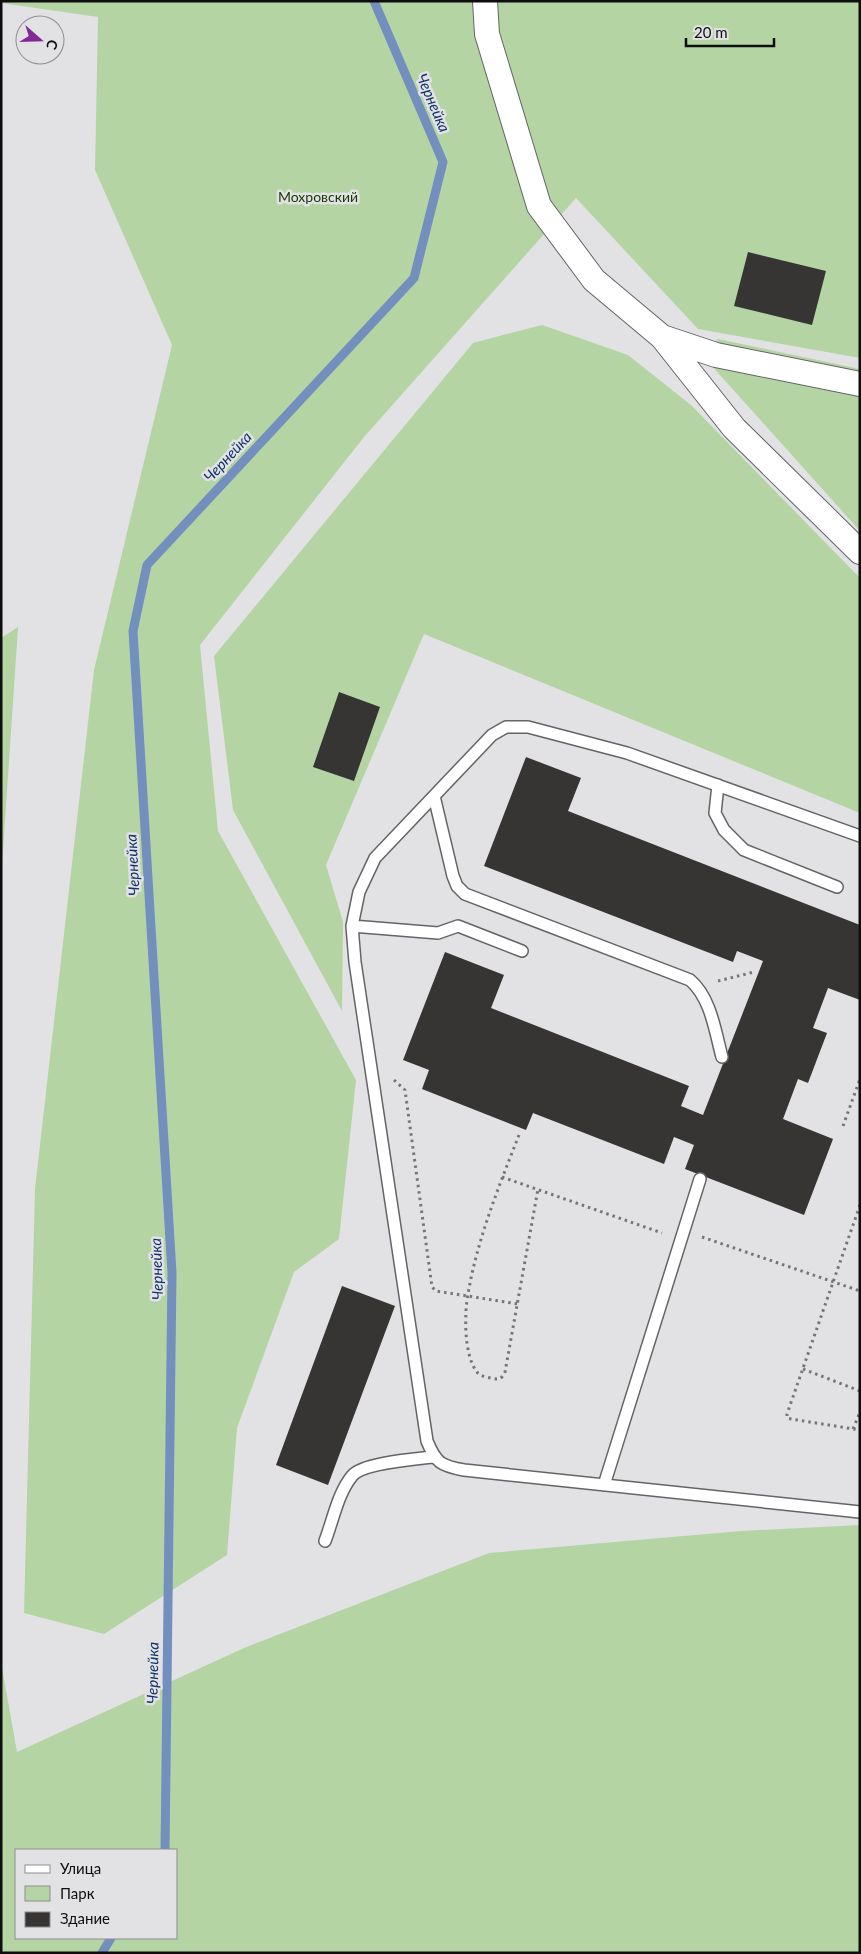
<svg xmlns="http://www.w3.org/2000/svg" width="861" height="1954" font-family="Lato,sans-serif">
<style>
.green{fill:#b4d4a4;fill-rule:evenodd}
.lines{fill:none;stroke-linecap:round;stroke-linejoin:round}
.stream{stroke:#738fbd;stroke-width:9}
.building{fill:#373534}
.service-casing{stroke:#646467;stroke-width:14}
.minor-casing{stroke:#646467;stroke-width:26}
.path{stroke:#767678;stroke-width:3;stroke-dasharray:2.5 4;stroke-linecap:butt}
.service{stroke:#fff;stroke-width:11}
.minor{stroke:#fff;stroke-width:24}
.labels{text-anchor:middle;stroke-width:5;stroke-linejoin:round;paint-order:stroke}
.park-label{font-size:14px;fill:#183602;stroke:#e2e2e5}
.water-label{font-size:15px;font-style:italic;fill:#10326a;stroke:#e2e2e5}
</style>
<rect width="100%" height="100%" fill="#e2e2e5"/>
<path class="green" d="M1,1H860V358L698,329L576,198L364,437L200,645L218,831L356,1080L339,1239L294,1272L237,1428L227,1555L104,1634L24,1613L35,1189L94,670L172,345L95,170L98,17L1,3Z
M542,325L628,355L691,405L860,578V813L424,634L326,865L343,922L342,1011L233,810L214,656L473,343Z
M718,339L860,369V531L702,355Z
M18,627V628L1,880V638Z
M860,1525V1953H1V1662L17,1752L244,1648L489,1553L741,1531ZM176,1850V1938H16V1850Z"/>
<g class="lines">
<path class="stream" d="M165,1850L172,1273L133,631L147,565L414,278L443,162L374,1
M102,1953L111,1938"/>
</g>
<path class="building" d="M748,252L826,271L812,325L734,306Z
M339,692L380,707L354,781L313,767Z
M526,757L581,778L568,811L860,925V1000L828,988L813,1028L827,1033L808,1083L798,1079L783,1119L833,1139L804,1215L685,1169L694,1145L674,1137L664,1164L533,1113L526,1130L422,1089L429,1070L403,1060L445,952L504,975L491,1008L689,1086L681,1106L703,1115L763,961L737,951L733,962L484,866Z
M342,1286L395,1306L328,1485L276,1465Z"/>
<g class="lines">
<defs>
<path id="service" d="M718,785L715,813L724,830L744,850L837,887
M434,796L453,876L457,886L465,894L690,980C711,998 715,1031 722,1057
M860,836L627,753L528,727H506L492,735L375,858L359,892L352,926L355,962L427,1441C436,1463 441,1466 464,1470L860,1512
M352,926L438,933L458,926L522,951
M604,1485L700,1179
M325,1541C333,1520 338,1493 352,1476C362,1463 416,1459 433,1457"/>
<path id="minor" d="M485,1L487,34L539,206L594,280L662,337L716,355L860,384
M662,337L734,428L860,552"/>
</defs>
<use href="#service" class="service-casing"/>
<use href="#minor" class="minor-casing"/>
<path class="path" d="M718,981L754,972
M394,1080L405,1090L432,1287L436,1291L518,1304
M843,1126L860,1079
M519,1135C499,1186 477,1240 468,1294C464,1314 464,1356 477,1372C480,1376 486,1377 491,1378C499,1380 502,1379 505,1372L538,1189
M502,1177L662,1233
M860,1205L787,1414V1418L791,1419L860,1430
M702,1237L860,1291
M803,1369L860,1391
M853,1429L860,1412"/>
<use href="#service" class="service"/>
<use href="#minor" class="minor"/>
</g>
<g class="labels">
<g class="park-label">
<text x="318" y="202">Мохровский</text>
</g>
<g class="water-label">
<text transform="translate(433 103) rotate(67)" y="5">Чернейка</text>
<text transform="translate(228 457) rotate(-47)" y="5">Чернейка</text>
<text transform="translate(133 865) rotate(-93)" y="5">Чернейка</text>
<text transform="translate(157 1269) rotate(-92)" y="5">Чернейка</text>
<text transform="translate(153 1673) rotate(-89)" y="5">Чернейка</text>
</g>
</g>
<rect width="861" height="1954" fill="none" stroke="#0e0e0f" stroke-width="5"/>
<rect x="15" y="1849" width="162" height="90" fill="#e2e2e5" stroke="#8d8d8f"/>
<rect x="25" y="1865" width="25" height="8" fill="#ffffff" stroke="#8d8d8f"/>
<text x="60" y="1874" font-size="15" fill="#0e0e0f">Улица</text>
<rect x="25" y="1886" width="25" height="15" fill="#b4d4a4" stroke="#8d8d8f"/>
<text x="60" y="1899" font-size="15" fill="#0e0e0f">Парк</text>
<rect x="25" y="1912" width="25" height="15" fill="#373534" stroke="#8d8d8f"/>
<text x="60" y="1924" font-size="15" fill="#0e0e0f">Здание</text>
<g transform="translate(40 40) rotate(110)"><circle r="24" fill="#e2e2e5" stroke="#8d8d8f"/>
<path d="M0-4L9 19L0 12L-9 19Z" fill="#812997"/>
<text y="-8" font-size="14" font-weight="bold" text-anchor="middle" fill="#0e0e0f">С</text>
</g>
<path d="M686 38v8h88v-8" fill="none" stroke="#0e0e0f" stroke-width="2.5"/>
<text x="694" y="38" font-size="15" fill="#0e0e0f" stroke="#e2e2e5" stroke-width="4" paint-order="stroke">20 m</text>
</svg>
